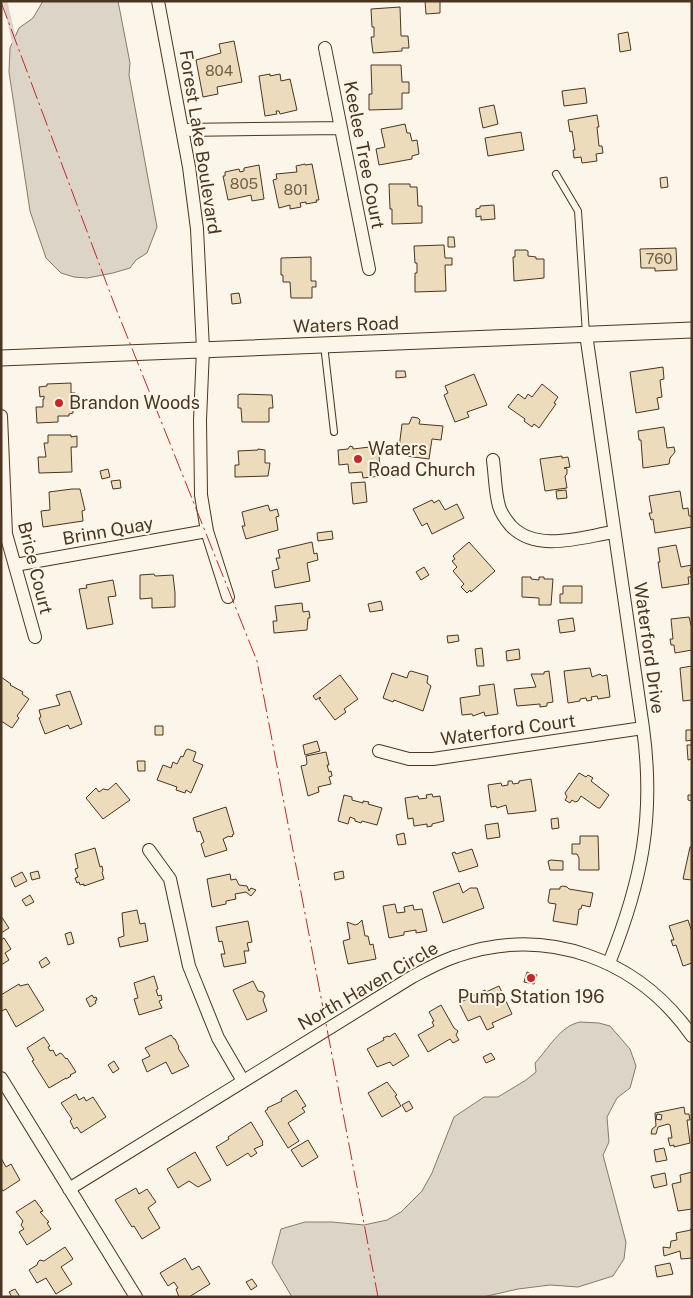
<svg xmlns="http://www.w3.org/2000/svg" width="693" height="1298" font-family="'Public Sans',sans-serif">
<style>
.water{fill:#dcd4c6;stroke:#887966}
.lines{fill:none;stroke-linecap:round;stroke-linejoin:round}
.stream{stroke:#dcd4c6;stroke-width:4.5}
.building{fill:#ecdcbc;stroke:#4a3520;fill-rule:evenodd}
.service-casing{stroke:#4a3520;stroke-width:8}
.minor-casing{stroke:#4a3520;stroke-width:14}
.tertiary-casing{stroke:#4a3520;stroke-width:17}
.service{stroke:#fbf6e9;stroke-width:6}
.minor{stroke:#fbf6e9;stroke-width:12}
.tertiary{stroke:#fbf6e9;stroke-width:15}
.power{stroke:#c62828;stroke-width:1;stroke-dasharray:18 4 2.5 4;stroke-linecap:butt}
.poi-dot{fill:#c62828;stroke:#fbf6e9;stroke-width:2}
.labels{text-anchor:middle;stroke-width:4;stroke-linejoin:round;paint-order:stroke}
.number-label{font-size:15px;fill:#725f47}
.street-label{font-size:18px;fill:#4a3520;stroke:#fbf6e9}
.poi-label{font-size:18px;fill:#4a3520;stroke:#fbf6e9;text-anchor:start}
</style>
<rect width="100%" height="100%" fill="#fbf6e9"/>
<path class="water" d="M43,1H118L130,63L129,75L157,227L147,253L136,260L130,268L113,273L87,278L74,277L61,273L46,258L30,211L9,72L10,48L19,28L33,18Z
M580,1022L599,1023L610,1026L630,1049L636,1066L630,1088L617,1098L607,1117L609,1142L603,1155L626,1242L624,1259L613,1276L578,1287L550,1285L518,1289L483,1297H292L272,1263L281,1229L305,1222H332L364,1225L387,1220L401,1212L422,1191L432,1173L454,1117L484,1097H498L526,1080L536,1072L535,1063C549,1048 560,1026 580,1022Z"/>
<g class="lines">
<path class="stream" d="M5,1L15,45"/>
</g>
<path class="building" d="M425,1H440V13L426,14Z
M400,7L401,36H408L409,48H402V51L373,53L371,37H374V27H372L371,9Z
M628,32L631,50L620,52L618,34Z
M234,41L242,82L217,87L218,94L203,97L196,60L221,53L219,44Z
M371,65H401L402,82H409V93H402V109L369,110V94H372Z
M270,74V76L280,74L281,81L290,79L297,110L280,114L279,111H276L277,114L265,116L259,76Z
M585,88L587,103L564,106L562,91Z
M494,105L498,124L483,128L479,108Z
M597,115L599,127H597L599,146H602L603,153L596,154L597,161L582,163L581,157L574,158L573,150H575L572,131L570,132L568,120Z
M405,124L407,133H410L412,141L417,140L419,154L412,156V159L379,165L376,149L385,147L381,129Z
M521,132L524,150L488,156L485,138Z
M305,164V165L312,164L319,200H316L317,202L306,204V202L300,203L301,207L290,209V205L279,208L273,180L277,179L276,174L297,172L296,166Z
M259,165L264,199L252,201L251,195L228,200L223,176H225V172L239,169L240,172L244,171V168Z
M667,177L668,187L661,188L660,178Z
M389,184H410V187H417L418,206H422V223L392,224V209H390Z
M494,205L495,219L481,220V216L476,217V209L480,208V206Z
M448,237H454L455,247H448Z
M444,245L445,258H452V265H445L446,291L415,292V273H417V263H415L414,246Z
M676,248L677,270L655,271V268H641L640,249Z
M515,250H526L528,251V256L536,257V259H544V278L514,281L513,257H515Z
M311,257V281H316V287H312V298H291L290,282H283V275H281V258Z
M239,293L241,303L232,304L231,294Z
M663,367L664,379L660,380L662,397L657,398L659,409L636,413L630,372Z
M396,371H405L406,377L396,378Z
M474,374L487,405L467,412L469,417L455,422L444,395L448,393L445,386Z
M71,383V393H75V406L73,407V413L69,414V416H58V422L37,423L36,407H43V399H44V396L40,397L39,387L47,386V384Z
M542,384L558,397L554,403L556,404L539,428L534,424L532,427L524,421L525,419L508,407L518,394L525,399L528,394L532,397Z
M241,394L272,395L273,408H269V422H242L241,408H238V395Z
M412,417L418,418L420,420L419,424L443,426L441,440L432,439L429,459L406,456V448H399L402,424H409Z
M664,427L667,448L674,447L675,452L670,458L669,464L643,468L641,440H639L638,431Z
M48,435H71V437L77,436V447H71L72,472L39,473L38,457H46L44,443H48Z
M350,446L353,447V449L378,446L381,476L363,478L362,472L349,473L348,464L339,465L338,450L348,449Z
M258,449L265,450V463H270L268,476L235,477V465H239L238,451L258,450Z
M562,456V458L568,457L570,467L564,468L567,469V474L565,476L567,488L545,491L540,459Z
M108,469L110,477L102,479L100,471Z
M120,480L121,488L113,489L111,481Z
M365,482L367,502L353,504L351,483Z
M72,489H80L85,510L82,511L83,521L43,527L41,511L50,510L49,492Z
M566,490L567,498L557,499L556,491Z
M680,491L683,509L688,508L689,516H692V527L655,533L653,519L651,520L649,513H652L649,496Z
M432,500L434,503L439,500L445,510L457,504L464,518L432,534L427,523L422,526L413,509Z
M268,505L270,511L277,509L279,516L276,517L278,530L246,539L242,526H245L242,512Z
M332,531L333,539L318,541L317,533Z
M312,542L314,554L317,553L318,560L307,563L310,581L275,588L272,571L279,569L276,558H280L278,550Z
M469,542L495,571L471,592L470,590L467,593L461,587L464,584L453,571L457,567L452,561L455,559L453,556Z
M676,545L681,567L692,565L690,570L692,577H688L689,584L662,588L658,562H660L658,548Z
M424,567L429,575L421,580L416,572Z
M154,574L155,576L173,575L175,593V607L152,608V598L140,599V575Z
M522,577H531V579L539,580V577H544V579H553L551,605H539V598L522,597Z
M113,580L116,596L108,597L113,624L87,629L79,589L87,588L86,585Z
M563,586H582V603H560V594H563Z
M381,601L383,610L370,612L368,604Z
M302,603L303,612L309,611L310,618H308L307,630L274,633L273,621H277L275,606Z
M689,617L692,629V650L675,653L674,645H671L670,639H673L671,619Z
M573,618L575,631L560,633L558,620Z
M458,635L459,641L448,643L447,636Z
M482,648L484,666H477L475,649Z
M519,649L520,659L507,661L506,651Z
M692,666V700L683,701L680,668Z
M590,668L592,677L600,674L602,676L607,675L610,697L598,699L597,696L591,697L592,700L587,701L586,698L580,699V701L568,703L564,671Z
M411,671L428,676L427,683L431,686L423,711L394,700L393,702L383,698L392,673L407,678L409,672Z
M549,671L553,702L547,703V706L540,707V704L517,706L514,689L536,687L531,674H544V672Z
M340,675L358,699L344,709L346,712L335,720L319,699L321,698L320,697L316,700L313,696Z
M1,677L11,684L10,685L23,692L22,694L29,699L17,716L19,718L12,728L1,721Z
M494,684L498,714L485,716L484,712L473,716L472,714L462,715L460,698L480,695L479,686Z
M70,691L82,724L70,729L68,725L45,734L39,718L41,717L39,710L60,705L56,695Z
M155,726H163V735H155Z
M686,730H692V740L686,741Z
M317,741L320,751L305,755L303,745Z
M687,745H692V759L688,760Z
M188,749L196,752L193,761L203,765L191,793L186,790L185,793L176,790L177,787L157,780L163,765L171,768L173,762L177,764L181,756L183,757L186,750Z
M326,752L329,765H327L329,772L331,771L332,776L329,777L331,784L318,787L319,792L308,796L301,766L306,765L307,763L306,756Z
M137,761H145V771H138Z
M579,773L586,777L588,775L593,778L591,781L609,795L600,808H598L581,796L578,801L575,802L572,800L570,803L565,800L567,797L565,793Z
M531,779L536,811L508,814L506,805L497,808L496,806L491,807L488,785L501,783L502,786L508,785V781H512L513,784L519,783V781Z
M116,783L130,800L103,819L86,798L96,788L99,792L103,789L108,790Z
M432,794L433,797L440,796L444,821L432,824V826L427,827V824L414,826L413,818L408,819L405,798L418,796L419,799L427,798L426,795Z
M344,795L352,797V800L363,803V801L369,802L368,804L382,808L377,825L362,821L361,823L355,821V819L350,817L348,824L338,821Z
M688,795H692V820V801L688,800Z
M226,807L234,834L232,835L233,836L230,837L229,836L223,839L227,850L205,857L201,844L204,842L200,831L197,832L193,818Z
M558,818L559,828L552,829L551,819Z
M498,823L500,837L487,839L485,825Z
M404,833L406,844L398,845L396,835Z
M580,836H598L599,870H579V858L577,854H572V844H580Z
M690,847H692V880L683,879Z
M95,848L100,867L102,866L103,871L102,872L104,879L84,886V884L80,885L79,882L77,883L75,878L78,877L75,869L78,868L75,854Z
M472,849L478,866L459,872L452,853L455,852L456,854Z
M551,860L563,861V870H550L548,861Z
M38,871L40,878L32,880L30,873Z
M343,871L344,878L335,880L334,873Z
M22,872L27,881L15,887L11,878Z
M230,874L231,880L236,879L239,885L247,886L249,891L251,888L256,890L251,896L246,892L235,894L236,899L226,901V904L212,907L207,879Z
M459,883L463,893L470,888H477L484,908L443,923L433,892Z
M563,886L567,887L569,889L593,893L590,907L582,905L581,909H579L577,925L553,921L556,904L549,903L548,901L550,889H560V887Z
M30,895L34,902L26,906L22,900Z
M395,904L397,913L405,912L404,907L413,905L414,910L422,909L427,931L416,933V930L404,932V935L389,938L383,906Z
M137,910L140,924L145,923L148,941L120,947L118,938L124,936L122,913Z
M1,916L9,928L1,933Z
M362,920L365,936H368L370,945L373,944L376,959L348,964L343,941L350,939L347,922L355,925L358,924Z
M688,920L692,932V963L683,966L676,945L673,946L671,940H674L669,926Z
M248,921L252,942L247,943L249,951H244L246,963L224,967L221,954H225L222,941L219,942L216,927Z
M71,932L74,943L68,945L65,934Z
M4,938L11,949L5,953L9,960L1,965V940Z
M46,957L50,963L42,968L39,962Z
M527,972L537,975L534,984L524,982Z
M154,976L158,989L156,990L158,996L161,995L162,1000L159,1001L162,1008L139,1015L134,999L138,998L134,983Z
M253,981L258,991L263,992L265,996L263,1000L267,1011L247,1020L233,990Z
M19,984L20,986L28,984L44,1010L16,1027L6,1009L1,1011V995Z
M499,986L512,1014L492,1023L494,1027L487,1030L480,1016L468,1021L459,1003L485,990L486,992Z
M92,995L94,998L96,997L97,1000L95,1001L96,1003L90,1007L86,999Z
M441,1005L454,1028L458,1031L456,1035L459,1040L453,1043L450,1039L428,1052L418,1035L434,1026L432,1022L434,1021L429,1012Z
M395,1033L409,1056L393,1066L390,1062L377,1067L367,1049L384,1040L383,1038L388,1036L389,1037Z
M171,1035L174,1039H175L179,1047L178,1048L189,1066L172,1074L166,1062L147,1072L142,1060L150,1056L145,1048Z
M44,1037L50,1046L48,1047L50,1051L53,1050L56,1056L60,1053L62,1054L66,1059L67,1058L76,1072L70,1075L71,1076L66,1079V1078L49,1088L32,1061L34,1060L27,1048Z
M491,1053L495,1059L486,1063L483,1057Z
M114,1061L119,1069L113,1073L108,1065Z
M387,1082L397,1095L395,1096L401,1106L382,1117L368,1093Z
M296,1090L306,1106L302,1108L305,1112L288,1123L299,1141L288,1148L265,1111L268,1109L267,1108L282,1101L281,1099Z
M76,1094L79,1100L84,1097L86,1101L93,1097L106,1117L81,1133L77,1127L74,1129L70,1121L72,1119L61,1103Z
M409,1101L413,1108L406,1112L402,1105Z
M684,1107L685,1114H689L690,1120H687L690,1143L674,1147V1145L670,1146L668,1138H672L670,1125L668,1124L658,1127L656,1134H651L652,1129L656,1126L655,1113ZM657,1114L662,1115L661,1120L656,1119Z
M251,1122L263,1142L262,1143L263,1145L254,1149L257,1153L251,1157L248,1153L227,1166L216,1147L229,1139L228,1137Z
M308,1140L318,1157L302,1167L291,1150Z
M664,1148L667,1160L656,1162L654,1150Z
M195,1152L211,1180L198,1187L189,1181L178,1188L167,1169Z
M1,1158L6,1167L11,1164L20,1180L3,1191L1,1188Z
M692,1172V1209L678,1211L672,1184L681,1182L680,1175Z
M665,1173L667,1185L654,1188L651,1176Z
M136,1188L139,1194L147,1189L156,1202L148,1208L160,1228L142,1239L134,1226L132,1227L115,1200Z
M35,1200L43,1211L40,1212L49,1222L47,1223L51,1229L27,1245L19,1232L24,1229L21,1225L23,1221L16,1212Z
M691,1228H692V1258L681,1259L680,1251L664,1256L663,1247L670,1248L671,1241L677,1240L676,1233L691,1230Z
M65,1247L73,1259L61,1267L72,1284L56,1294L46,1278L37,1283L29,1270L37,1265L38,1262L40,1260L44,1261Z
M185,1258L192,1270L199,1266L210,1284L189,1297H179L176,1289L178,1288L174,1282L168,1286L160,1273Z
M670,1263L673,1274L657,1277L655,1266Z
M252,1279L257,1286L251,1290L246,1282Z
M15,1289L20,1297H12L9,1292Z"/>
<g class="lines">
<defs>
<path id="service" d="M556,174L578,211L586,334
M324,345L334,432"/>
<path id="minor" d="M158,1L189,167L197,229L203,349L200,420L201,495L207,531L228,597
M325,48L369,269
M182,130L340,128
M586,334L643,728C655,816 642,881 609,963
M1,416L6,534L35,637
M493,460C495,475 495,492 499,506C501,514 506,520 511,526C537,553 581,537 614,532
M15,565L207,531
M379,751L409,759H433L643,728
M149,850L170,879L189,966L218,1038L243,1081
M1,1078L136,1297
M69,1189L412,977C427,969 441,961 457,956C547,925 638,959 692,1036"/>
<path id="tertiary" d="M1,358L692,330"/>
</defs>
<use href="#service" class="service-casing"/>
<use href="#minor" class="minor-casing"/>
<use href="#tertiary" class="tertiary-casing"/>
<use href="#service" class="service"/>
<use href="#minor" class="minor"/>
<use href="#tertiary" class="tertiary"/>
<path class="power" d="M1,2L115,306L257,661L378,1297"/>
</g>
<g class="poi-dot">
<circle cx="59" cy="403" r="5"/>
<circle cx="358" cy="459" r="5"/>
<circle cx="531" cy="978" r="5"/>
</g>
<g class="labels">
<g class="number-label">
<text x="219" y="76">804</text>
<text x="244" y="189">805</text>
<text x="296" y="195">801</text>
<text x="659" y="264">760</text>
</g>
<g class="street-label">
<text transform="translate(200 142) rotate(81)" y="6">Forest Lake Boulevard</text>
<text transform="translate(364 155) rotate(79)" y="6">Keelee Tree Court</text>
<text transform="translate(346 325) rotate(-2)" y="6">Waters Road</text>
<text transform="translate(108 531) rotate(-10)" y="6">Brinn Quay</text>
<text transform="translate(35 568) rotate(76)" y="6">Brice Court</text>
<text transform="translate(649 648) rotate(82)" y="6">Waterford Drive</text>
<text transform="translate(508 730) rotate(-8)" y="6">Waterford Court</text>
<text transform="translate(368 986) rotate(-30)" y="6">North Haven Circle</text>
</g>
<g class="poi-label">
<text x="69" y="409">Brandon Woods</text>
<text x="368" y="455">Waters<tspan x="368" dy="21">Road Church</tspan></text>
<text x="531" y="1003" text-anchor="middle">Pump Station 196</text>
</g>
</g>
<rect width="693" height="1298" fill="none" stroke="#4a3520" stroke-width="5"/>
</svg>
